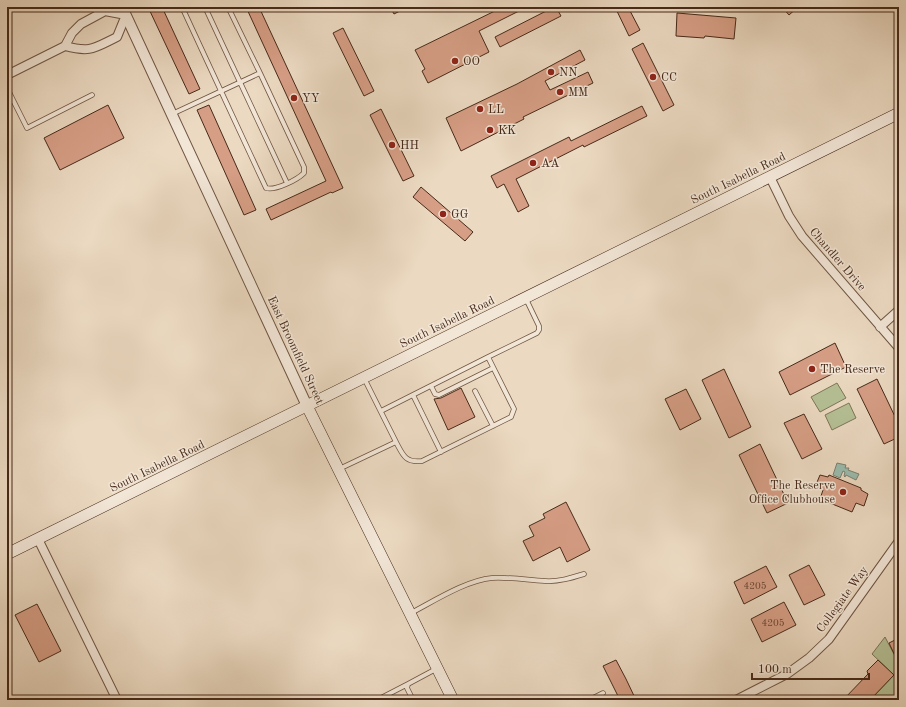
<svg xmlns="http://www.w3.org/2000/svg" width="906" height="707" font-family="'Old Standard TT',serif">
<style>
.green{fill:#b5c095;stroke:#7e7557}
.water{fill:#9abbac;stroke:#798171}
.building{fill:#d69e85;stroke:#472a19}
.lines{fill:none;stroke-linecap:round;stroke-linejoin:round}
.service-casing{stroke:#705643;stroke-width:5.5}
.minor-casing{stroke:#705643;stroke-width:10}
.tertiary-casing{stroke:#705643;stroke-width:12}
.secondary-casing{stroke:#472a19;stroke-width:12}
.service{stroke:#f2e6d7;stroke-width:4}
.minor{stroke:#f2e6d7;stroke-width:8}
.tertiary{stroke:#f2e6d7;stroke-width:10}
.secondary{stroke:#f2e6d7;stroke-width:11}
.poi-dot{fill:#8f2418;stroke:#f2e6d7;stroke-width:1.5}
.labels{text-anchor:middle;stroke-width:3;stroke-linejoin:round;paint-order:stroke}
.number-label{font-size:10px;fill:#6b4734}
.poi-label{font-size:12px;fill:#472a19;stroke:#f2e6d7;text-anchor:start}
.street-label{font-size:12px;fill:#472a19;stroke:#f2e6d7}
</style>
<rect width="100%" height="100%" fill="#ebd9c1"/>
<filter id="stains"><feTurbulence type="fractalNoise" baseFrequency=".005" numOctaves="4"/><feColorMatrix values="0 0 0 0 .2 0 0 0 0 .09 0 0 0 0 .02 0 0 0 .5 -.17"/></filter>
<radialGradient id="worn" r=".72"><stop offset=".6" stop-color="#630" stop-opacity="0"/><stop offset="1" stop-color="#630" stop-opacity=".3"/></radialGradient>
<path class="green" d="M837,383L846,398L820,412L811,397Z
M849,403L856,418L832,430L825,415Z
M885,637L899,664V700H870L894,675L872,654Z"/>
<path class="water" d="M837,463L846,465L845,468H849L848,470L859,474L856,480L846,475L845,477L844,476L845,472L843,471L840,478L833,475Z"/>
<path class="building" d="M148,7H162L200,89L189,94Z
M246,7H259L343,188L332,193L331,192L271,220L266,209L326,181Z
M390,7H408L394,14Z
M503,7H527L479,31L489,52L428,83L422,71L425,69L415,50Z
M554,7H556L561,16L500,47L495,37Z
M615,7H628L640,30L629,36Z
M782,7H798L789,15Z
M677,13L736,18L734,39L705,36L704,38L676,36Z
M343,28L374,91L364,96L333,33Z
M643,43L674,105L663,111L632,49Z
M580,50L585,60L545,81L550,90L588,72L593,83L523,117L524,119L461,151L446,118L517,84Z
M108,105L124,138L60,170L44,138Z
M209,105L256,210L244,215L197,110Z
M642,106L647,116L584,147L583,145L516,179L529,206L518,212L504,184L497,188L491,176L569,137L571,141Z
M381,109L414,176L403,181L370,115Z
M421,187L473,232L465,241L413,197Z
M835,343L846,367L790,395L779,372Z
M724,369L751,427L729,438L702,380Z
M877,379L899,425V437L884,444L857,389Z
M461,388L475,417L448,430L434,399L441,398Z
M686,389L701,419L680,430L665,399Z
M804,414L822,449L802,459L784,423Z
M760,444L788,503L767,513L739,455Z
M820,475L828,477L829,475L861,488V490L868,494L864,506L856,503L852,512L820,499L823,490L815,487Z
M566,502L590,550L567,562L560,547L533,561L523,541L534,536L529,526L545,518L543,514Z
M809,565L825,595L804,605L789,575Z
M766,566L777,587L744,604L734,582Z
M784,602L796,625L762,642L751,619Z
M37,604L61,651L39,662L15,615Z
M899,638V664L889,643Z
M616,660L626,679L636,700H620L603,666Z
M878,660L894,675L870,700H843L868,674L867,671Z"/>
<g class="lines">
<defs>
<path id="service" d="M182,7L266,188C275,191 297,180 304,173V167L260,73
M205,7L287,183
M7,88L27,128L92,95
M172,114L260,73L228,7
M431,386L435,394L439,395L493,368
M475,391L493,426
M413,395L441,452
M381,411L488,357
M396,442C403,455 405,463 422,461L511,417L514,409L488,357L537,333L539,330V326L526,299
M339,469L396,442L364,378
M411,613C434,601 467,580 492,578C510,577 527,580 545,581C558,582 571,578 584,574
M377,700L408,684
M413,700L407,688L408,684L436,669
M589,700L603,693"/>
<path id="minor" d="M7,75L65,46L72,33L81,24L105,11L126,15L117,37C94,48 91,53 65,46
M770,177L789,216L802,236L899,348
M880,327L899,310
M38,539L117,700
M736,700L787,674L809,658L829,639L899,541"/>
<path id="tertiary" d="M122,7L307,406"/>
<path id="secondary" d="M307,406L453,700
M7,554L899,113"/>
</defs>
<use href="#service" class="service-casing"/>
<use href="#minor" class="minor-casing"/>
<use href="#tertiary" class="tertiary-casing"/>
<use href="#secondary" class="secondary-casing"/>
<use href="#service" class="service"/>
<use href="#minor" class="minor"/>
<use href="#tertiary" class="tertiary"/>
<use href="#secondary" class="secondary"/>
</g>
<g class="poi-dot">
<circle cx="455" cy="61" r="4"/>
<circle cx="551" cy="72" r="4"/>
<circle cx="653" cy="77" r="4"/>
<circle cx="560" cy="92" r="4"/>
<circle cx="294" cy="98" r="4"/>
<circle cx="480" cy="109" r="4"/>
<circle cx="490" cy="130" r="4"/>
<circle cx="392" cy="145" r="4"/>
<circle cx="533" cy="163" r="4"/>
<circle cx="443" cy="214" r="4"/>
<circle cx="812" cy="369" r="4"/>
<circle cx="843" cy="492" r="4"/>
</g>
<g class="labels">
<g class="number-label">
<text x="755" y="589">4205</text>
<text x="773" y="626">4205</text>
</g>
<g class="poi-label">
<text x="463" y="65">OO</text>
<text x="559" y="76">NN</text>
<text x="661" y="81">CC</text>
<text x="568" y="96">MM</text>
<text x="302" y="102">YY</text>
<text x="488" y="113">LL</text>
<text x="498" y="134">KK</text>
<text x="400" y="149">HH</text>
<text x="541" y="167">AA</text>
<text x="451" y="218">GG</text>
<text x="820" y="373">The Reserve</text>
<text x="835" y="489" text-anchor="end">The Reserve<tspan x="835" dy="14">Office Clubhouse</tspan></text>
</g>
<g class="street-label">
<text transform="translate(738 178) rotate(-26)" y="4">South Isabella Road</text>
<text transform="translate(838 259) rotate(49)" y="4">Chandler Drive</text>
<text transform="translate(447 322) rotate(-26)" y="4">South Isabella Road</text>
<text transform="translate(296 350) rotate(65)" y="4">East Broomfield Street</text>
<text transform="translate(157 466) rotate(-26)" y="4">South Isabella Road</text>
<text transform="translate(842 599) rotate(-54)" y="4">Collegiate Way</text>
</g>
</g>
<rect width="906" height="707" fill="none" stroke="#ebd9c1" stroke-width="24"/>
<rect x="8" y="8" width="890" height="691" fill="none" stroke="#472a19" stroke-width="2"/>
<rect x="12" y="12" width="882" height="683" fill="none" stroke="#472a19"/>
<path d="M752 673v6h117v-6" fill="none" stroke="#472a19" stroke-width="2"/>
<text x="758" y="673" font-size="12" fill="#472a19" stroke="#f2e6d7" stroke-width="3" paint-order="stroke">100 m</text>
<rect width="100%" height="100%" filter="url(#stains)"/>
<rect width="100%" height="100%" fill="url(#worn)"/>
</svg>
